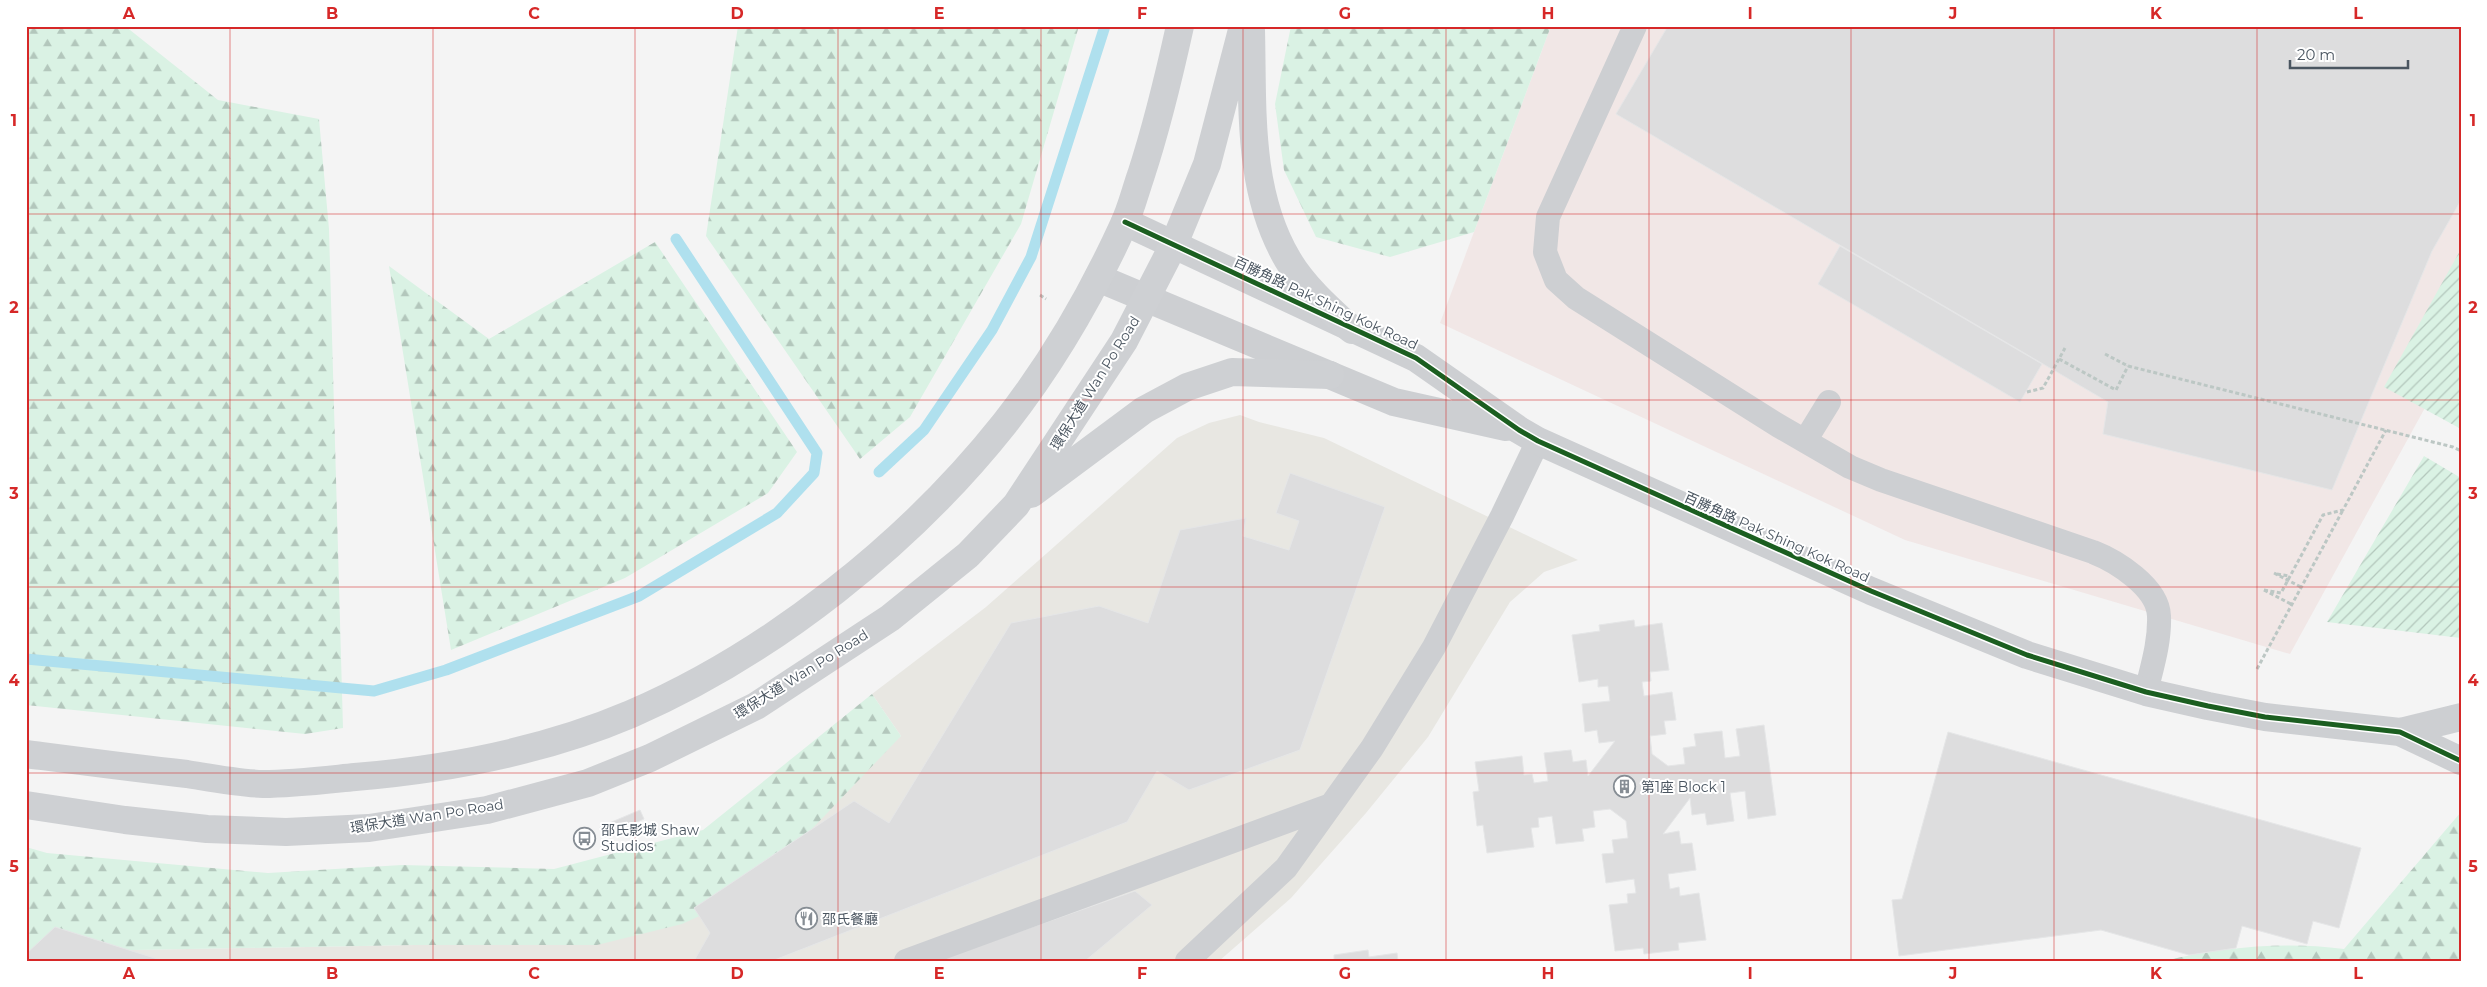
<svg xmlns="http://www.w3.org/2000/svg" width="2487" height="987" font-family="Montserrat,'Noto Sans TC',sans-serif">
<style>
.commercial{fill:#e8e7e2}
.medical{fill:#f1e7e6}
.forest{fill:url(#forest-firs)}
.garden{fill:url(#garden-furrows)}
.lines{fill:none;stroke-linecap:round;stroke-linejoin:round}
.stream{stroke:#afe0ee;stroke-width:11}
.building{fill:#ddddde;stroke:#e5e6e7}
.path{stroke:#bcc7c4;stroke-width:3;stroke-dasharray:4 2.5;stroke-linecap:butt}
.service{stroke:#cdcfd2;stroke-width:24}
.minor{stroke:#cdcfd2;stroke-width:28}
.secondary{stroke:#ced0d3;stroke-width:28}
.path-bridge{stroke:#bcc7c4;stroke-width:3;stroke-dasharray:4 2.5;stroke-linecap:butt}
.cycleway-casing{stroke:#fff;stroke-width:8}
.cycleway{stroke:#1b5e20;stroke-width:5}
.grid{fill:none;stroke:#d62828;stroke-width:1;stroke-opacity:0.55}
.labels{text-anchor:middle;stroke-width:4;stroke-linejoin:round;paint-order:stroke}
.street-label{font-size:14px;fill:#4a5560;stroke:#fff}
.poi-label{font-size:14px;fill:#4a5560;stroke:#fff;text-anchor:start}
.neatline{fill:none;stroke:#d62828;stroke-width:2}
.grid-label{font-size:16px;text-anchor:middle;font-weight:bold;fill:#d62828}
</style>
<defs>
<pattern id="forest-firs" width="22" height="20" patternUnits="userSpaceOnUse" patternTransform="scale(1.25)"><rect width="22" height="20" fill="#daf2e4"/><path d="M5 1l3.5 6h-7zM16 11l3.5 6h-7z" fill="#b3c7bc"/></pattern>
<pattern id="garden-furrows" width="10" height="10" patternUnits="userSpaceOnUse" patternTransform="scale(1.25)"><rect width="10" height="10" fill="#daf2e4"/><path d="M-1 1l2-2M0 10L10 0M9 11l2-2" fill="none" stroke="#b3c7bc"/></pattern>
</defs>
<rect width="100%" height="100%" fill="#f4f4f4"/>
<path class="commercial" d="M1240,415L1259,422L1324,438L1578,560L1544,572L1510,602L1428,737L1366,813L1291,898L1219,961H26V952L415,945H597L901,736L872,694L986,607L1177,438L1209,423Z"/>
<path class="medical" d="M1551,26H2461V342L2290,654L1905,540L1440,323Z"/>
<path class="forest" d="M26,26H125L218,100L319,119L329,229L343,728L305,734L26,705Z
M738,26H1079L1021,224L910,417L860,459L706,236Z
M1291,26H1551L1474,232L1390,257L1316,237L1284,170L1275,104Z
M655,242L797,452L768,493L625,578L451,650L389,266L489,339Z
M872,694L901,736L786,856L728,903L682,924L597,945H415L26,952V847L47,853L268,873L402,865L554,869L703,830Z
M2461,812V961H2163C2222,947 2284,941 2344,949Z"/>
<path class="garden" d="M2461,249V429L2384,387Z
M2424,456L2461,478V638L2327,622Z"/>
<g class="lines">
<path class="stream" d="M879,472L924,430L992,330L1031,257L1105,26
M26,659L374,691L446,670L639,596L777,513L814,473L817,453L676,239"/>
</g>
<path class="building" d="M1668,26H2461V200L2432,251L2332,490L2103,434L2108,402L1616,114Z
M1840,246L2042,364L2020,402L1818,284Z
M1290,473L1385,507L1300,750L1189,790L1157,771L1127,822L772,961H694L710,933L694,908L854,801L889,823L1011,623L1099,606L1148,623L1180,530L1246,518L1243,536L1289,550L1299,521L1276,513Z
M1634,620L1635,627L1662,623L1669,670L1650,672L1651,681L1642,682L1644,696L1672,692L1676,720L1664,721L1666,734L1650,736L1652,754L1668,766L1685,764L1683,748L1696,746L1694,734L1722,731L1725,758L1740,756L1736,729L1764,725L1776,815L1748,819L1745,791L1730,793L1734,821L1707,825L1705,813L1692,815L1690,798L1663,834L1679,831L1681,844L1692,843L1696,870L1668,874L1670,889L1679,887L1680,896L1699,893L1706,940L1678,943L1679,950L1644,954L1643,948L1615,951L1609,905L1628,903L1627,894L1636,893L1634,879L1606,883L1602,854L1614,853L1612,840L1628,838L1626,821L1610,809L1593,811L1595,827L1582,829L1584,841L1556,844L1552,816L1538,818L1539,827L1531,828L1534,847L1487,853L1483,825L1477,826L1473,792L1479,791L1475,762L1522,756L1524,775L1532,774L1534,783L1548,781L1544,753L1571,750L1573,762L1586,760L1588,776L1615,741L1599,743L1597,730L1585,732L1582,704L1610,701L1608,686L1598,687V679L1579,682L1572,635L1600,631L1599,625Z
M1948,732L2361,848L2339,928L2313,921L2307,944L2242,926L2236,948L2189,955L2101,930L1899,956L1892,900L1902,899Z
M640,810L644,819L604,837L600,827Z
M1135,891L1152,905L1085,961H935Z
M55,927L164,961H26V954Z
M1368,950L1369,957L1397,953L1398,961H1334V955Z"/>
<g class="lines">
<path class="path" d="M1040,295L1046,299
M2105,354L2128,366L2453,447L2461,451
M2059,359L2116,390L2128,366
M2027,392L2043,388L2065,348
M2274,573L2301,587
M2277,574L2289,576
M2264,590L2291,604
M2257,669L2343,510"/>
<path class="service" d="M1635,26L1548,217L1545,252L1556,280L1576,298L1779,426L1850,467L1881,480L2093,552C2116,561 2158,587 2159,616C2160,642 2152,667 2146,692
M1805,441L1829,402
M906,961L1331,805
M1187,961L1286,868L1372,748L1434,647L1502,516L1538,441"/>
<path class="minor" d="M1125,222L1416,358L1519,430L1538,441L1871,591L2027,655L2146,692L2208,706L2265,717L2400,732L2461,761
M1098,278L1394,402L1506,427
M2400,732L2461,717"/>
<path class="secondary" d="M1251,30C1253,108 1247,191 1288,260C1304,287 1329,309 1352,330
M1031,494L1144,410L1187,387L1232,372L1330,375
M26,754C80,761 133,768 187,774C212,778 238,783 263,784C293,784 325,780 355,777C449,769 544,751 631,714C772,653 910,543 1005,423C1052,363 1091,296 1123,226C1131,210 1135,192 1141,175C1157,126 1169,76 1180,26
M26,805L125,820L207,829L286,832L369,828L487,810L588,783L650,758L756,706L890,618L968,555L1016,505L1124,341L1174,244L1207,164L1243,26"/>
<path class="path-bridge" d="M2264,590L2281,593L2323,515L2343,510L2386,430"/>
<defs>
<path id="cycleway" d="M1125,222L1416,358L1519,430L1538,441L1871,591L2027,655L2146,692L2208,706L2265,717L2400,732L2461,761"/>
</defs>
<use href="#cycleway" class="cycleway-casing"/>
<use href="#cycleway" class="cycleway"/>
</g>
<path class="grid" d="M230,26V961M433,26V961M635,26V961M838,26V961M1041,26V961M1243,26V961M1446,26V961M1649,26V961M1851,26V961M2054,26V961M2257,26V961M26,214H2461M26,400H2461M26,587H2461M26,773H2461"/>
<defs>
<symbol id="building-ring" viewBox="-11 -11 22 22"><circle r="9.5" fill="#fff" stroke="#868d94" stroke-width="1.5"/><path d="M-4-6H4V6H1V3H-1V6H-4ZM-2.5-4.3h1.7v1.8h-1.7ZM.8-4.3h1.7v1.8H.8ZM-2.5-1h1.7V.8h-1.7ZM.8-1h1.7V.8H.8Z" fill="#868d94"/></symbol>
<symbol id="bus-ring" viewBox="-11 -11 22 22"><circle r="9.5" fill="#fff" stroke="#868d94" stroke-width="1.5"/><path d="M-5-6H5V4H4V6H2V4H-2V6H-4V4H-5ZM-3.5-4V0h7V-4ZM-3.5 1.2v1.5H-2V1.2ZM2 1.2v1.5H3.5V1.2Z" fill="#868d94"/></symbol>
<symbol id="restaurant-ring" viewBox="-11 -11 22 22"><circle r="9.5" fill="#fff" stroke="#868d94" stroke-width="1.5"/><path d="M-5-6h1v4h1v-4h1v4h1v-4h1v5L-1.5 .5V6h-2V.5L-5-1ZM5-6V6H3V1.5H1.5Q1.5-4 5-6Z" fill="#868d94"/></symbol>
</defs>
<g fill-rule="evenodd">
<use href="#building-ring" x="1612" y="774" width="25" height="25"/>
<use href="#bus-ring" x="572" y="826" width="25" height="25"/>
<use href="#restaurant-ring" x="794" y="906" width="25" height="25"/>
</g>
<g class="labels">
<g class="street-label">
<text transform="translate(1326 303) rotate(25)" y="5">百勝角路 Pak Shing Kok Road</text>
<text transform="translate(1095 383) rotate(-58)" y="5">環保大道 Wan Po Road</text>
<text transform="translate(1777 537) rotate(24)" y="5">百勝角路 Pak Shing Kok Road</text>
<text transform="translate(801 674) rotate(-32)" y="5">環保大道 Wan Po Road</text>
<text transform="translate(427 816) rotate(-9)" y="5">環保大道 Wan Po Road</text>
</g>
<g class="poi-label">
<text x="1641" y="792">第1座 Block 1</text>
<text x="601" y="835">邵氏影城 Shaw<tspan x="601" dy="16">Studios</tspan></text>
<text x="822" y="924">邵氏餐廳</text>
</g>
</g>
<rect width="2487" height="987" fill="none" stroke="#ffffff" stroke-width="55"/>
<path d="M2290 60v8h118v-8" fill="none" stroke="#4a5560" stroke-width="2.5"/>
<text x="2297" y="60" font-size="15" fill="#4a5560" stroke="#ffffff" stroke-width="4" paint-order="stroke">20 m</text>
<rect x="28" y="28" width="2432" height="932" class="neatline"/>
<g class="grid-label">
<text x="129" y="19">A</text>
<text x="332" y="19">B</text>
<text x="534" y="19">C</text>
<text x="737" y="19">D</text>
<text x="939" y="19">E</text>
<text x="1142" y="19">F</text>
<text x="1345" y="19">G</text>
<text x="1548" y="19">H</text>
<text x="1750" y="19">I</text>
<text x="1953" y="19">J</text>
<text x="2156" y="19">K</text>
<text x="2358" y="19">L</text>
<text x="14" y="126">1</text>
<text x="2473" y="126">1</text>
<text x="14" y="313">2</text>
<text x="2473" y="313">2</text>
<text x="14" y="499">3</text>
<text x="2473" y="499">3</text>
<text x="14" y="686">4</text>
<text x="2473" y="686">4</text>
<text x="14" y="872">5</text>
<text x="2473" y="872">5</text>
<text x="129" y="979">A</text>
<text x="332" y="979">B</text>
<text x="534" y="979">C</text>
<text x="737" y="979">D</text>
<text x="939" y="979">E</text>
<text x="1142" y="979">F</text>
<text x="1345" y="979">G</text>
<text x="1548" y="979">H</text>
<text x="1750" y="979">I</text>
<text x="1953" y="979">J</text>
<text x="2156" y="979">K</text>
<text x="2358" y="979">L</text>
</g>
</svg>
